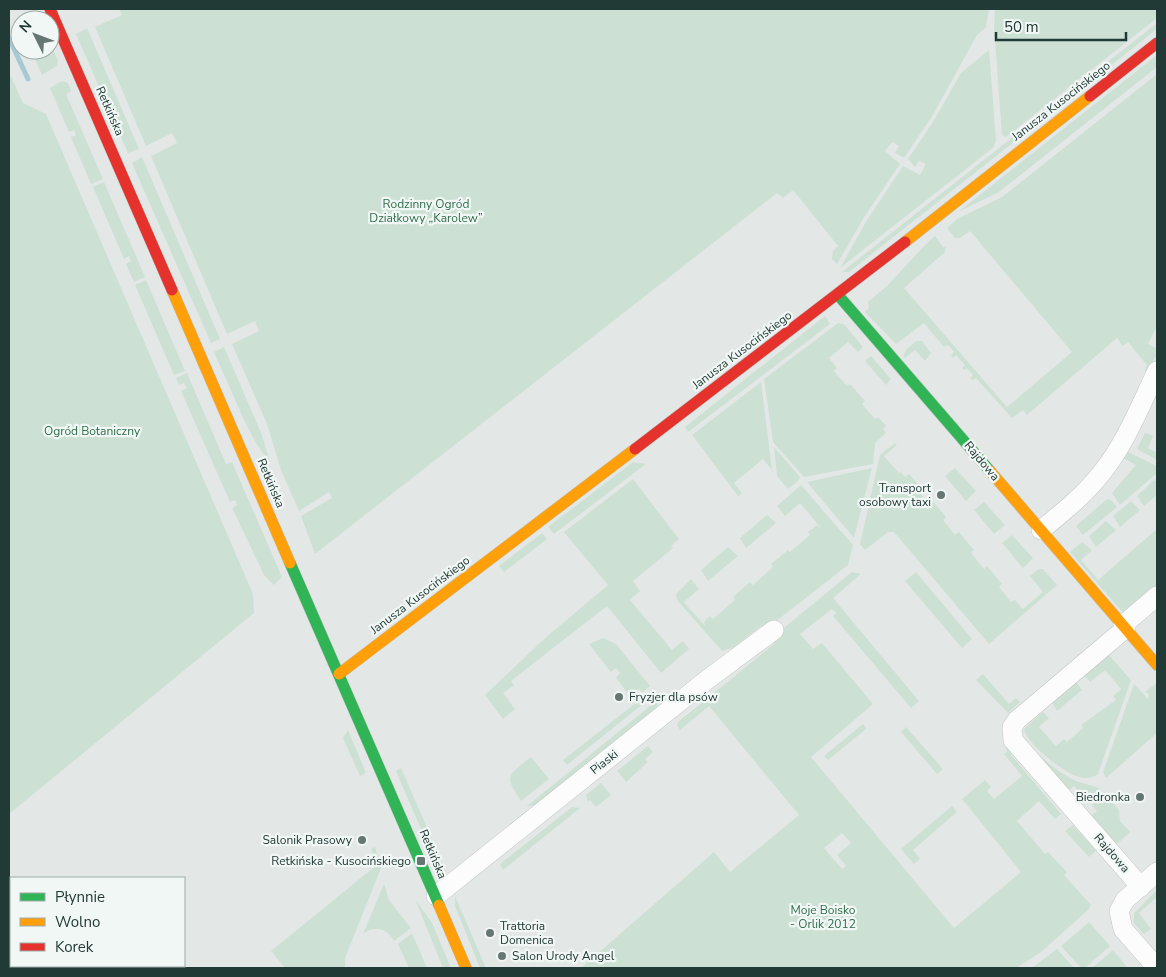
<svg xmlns="http://www.w3.org/2000/svg" width="1166" height="977" font-family="'Nunito Sans',sans-serif">
<style>
.green{fill:#cde0d4;fill-rule:evenodd}
.lines{fill:none;stroke-linecap:round;stroke-linejoin:round}
.stream{stroke:#a6cad4;stroke-width:5}
.street-casing{stroke:#c0c5c3;stroke-width:20}
.fast-casing{stroke:#bfc5c3;stroke-width:12}
.slow-casing{stroke:#bfc5c3;stroke-width:12}
.jam-casing{stroke:#bfc5c3;stroke-width:12}
.street{stroke:#fbfcfb;stroke-width:19}
.fast{stroke:#30b455;stroke-width:11}
.slow{stroke:#ff9f0a;stroke-width:11}
.jam{stroke:#e5322d;stroke-width:11}
.poi-dot{fill:#667773;stroke:#f1f7f5;stroke-width:2}
.labels{text-anchor:middle;stroke-width:4.5;stroke-linejoin:round;paint-order:stroke}
.street-label{font-size:12px;fill:#223a35;stroke:#f1f7f5}
.park-label{font-size:12px;fill:#2f6e4c;stroke:#f1f7f5}
.poi-label{font-size:12px;fill:#223a35;stroke:#f1f7f5;text-anchor:end}
</style>
<rect width="100%" height="100%" fill="#e3e8e6"/>
<path class="green" d="M119,9H989L986,27L977,35L933,115L904,158L895,153L899,146L892,142L885,151L900,164L863,219L837,264L832,259L833,251L838,246L793,190L783,198L777,193L315,554L301,516L332,498L329,492L299,511L281,470L267,424L232,344L259,331L255,321L227,334L151,156L177,143L172,133L146,146L95,27L122,15Z
M995,9H1157V18L1006,137L1002,135L994,27Z
M1157,23V29L849,272H842Z
M87,28L139,149L128,153L76,34Z
M50,42L58,61L57,66L42,75L33,54L37,50H50Z
M989,50L996,140L994,147L840,268L867,220L903,166L920,175L926,164L919,161L915,167L908,159L933,122L961,73Z
M1157,55V67L999,192L958,212Z
M9,72L23,103L46,114L253,594L254,613L9,814Z
M1157,74V326L1148,344L1157,349V354L1147,373L1145,370L1147,365L1128,342L1123,346L1117,338L1027,415L1023,410L1012,418L976,378L972,380L970,378L973,375L967,368L964,370L962,368L965,365L956,355L953,358L951,355L954,352L948,345L944,347L924,323L896,344L865,312L869,308L868,302L887,286L924,246L935,236L943,247L946,246L945,252L904,288L1007,407L1072,352L970,231L960,238H955L947,228L957,219L1002,197Z
M62,81L68,83L71,91L66,94L103,179L91,184L71,137L76,135L74,130L69,132L50,88Z
M142,157L220,339L211,343L132,163Z
M104,182L145,277L134,282L126,264L131,261L129,256L124,259L93,187Z
M146,280L185,371L174,375L135,285Z
M825,316L830,324L688,432L685,427Z
M838,323L844,324L863,347L858,352L848,342L829,358L837,368L834,371L847,386L850,384L865,401L862,404L875,419L878,417L886,426L883,429L886,433L875,443L873,464L804,477L773,442L764,379Z
M916,341H922L931,353L925,361L915,350L905,358L903,356L907,349Z
M224,347L262,435L270,463L256,443L244,420L214,352Z
M871,356L891,379L886,385L865,361Z
M187,373L226,464L232,462L282,577L274,585L264,575L236,516L232,508L237,505L235,500L230,502L181,391L187,388L184,383L179,385L176,378Z
M761,382L772,470L763,459L734,483L742,493L738,496L692,435Z
M1145,433L1153,436L1148,448L1157,453V460L1137,449Z
M895,443L897,445L884,456L899,473L901,472L905,477L909,474L917,483L914,486L927,502L931,499L946,517L943,520L955,535L959,532L974,550L971,553L984,569L987,566L1002,584L999,587L1011,602L1015,600L1023,609L1043,592L1030,576L1039,569H1043L1057,585L989,644L894,532H888L865,550L860,544L880,455Z
M774,447L800,477L798,481L788,489L777,476Z
M1128,452L1157,466V473L1120,505L1112,493L1136,465L1123,458Z
M633,462L646,464L554,534L548,527Z
M872,468L854,538L807,482Z
M955,468L976,491L966,501L945,476Z
M633,479L679,539L671,546L673,548L633,581L640,591L630,600L672,650L683,641L689,649L661,673L607,606L511,681L514,685L503,693L515,709L503,719L485,695L544,639L608,585L564,532Z
M1154,480L1157,482V495L1144,506L1137,496Z
M801,485L853,545L848,565L766,629L761,626L734,647L722,651L677,600L676,594L691,579L699,589L684,602L705,626L704,622L710,616L713,619L735,600L733,597L750,582L753,585L773,567L771,564L788,550L790,552L810,535L808,532L817,525L821,528L800,503L785,516L777,506Z
M1107,499L1111,500L1117,507L1083,535L1076,526Z
M1131,501L1140,510L1120,527L1113,516Z
M984,502L1005,525L994,534L974,510Z
M767,515L776,523L746,548L740,538Z
M1106,521L1116,530L1096,547L1089,536Z
M1157,529V589L1127,617L1070,552L1082,542L1092,550L1081,560L1098,580Z
M542,533L547,539L504,572L499,566Z
M1012,535L1033,558L1023,568L1002,543Z
M728,547L738,556L708,581L701,570Z
M852,572L861,574L833,598L919,701L911,708L833,616L836,613L832,609L800,634L813,649L822,643L873,704L811,757L954,928L1021,872L962,799L985,780L991,787L987,791L994,799L1022,776L1004,754L1007,752L1006,745L1014,752L1011,755L1061,814L1055,819L1039,801L1017,821L1045,854L1048,852L1067,872L1064,875L1091,905L1088,910L1041,952L1016,968H581L714,852L730,872L799,815L709,706L680,730L677,725L678,722L704,701H716L719,698L714,693L774,644V636ZM842,833L851,843L837,855L846,866L842,869L824,848Z
M916,572L972,639L962,648L905,581Z
M603,638L616,644L650,686L643,692L639,689L630,696L616,678L620,673L616,668L611,672L589,644Z
M1108,654L1131,680L1098,774C1092,778 1086,779 1079,777C1064,773 1026,743 1024,729L1043,712L1049,718L1039,727L1056,746L1064,739L1067,742L1083,728L1081,725L1116,700L1113,696L1121,689L1105,670L1090,682L1085,676Z
M983,674L1009,704L1016,698L1020,702L1008,713L976,680Z
M1076,682L1082,690L1057,711L1052,702Z
M1157,683V733L1106,778L1103,772L1134,684L1148,699L1149,694L1145,692Z
M660,698L656,708L537,805L527,806Z
M641,699L644,703L567,765L563,760Z
M863,724L866,729L828,760L824,756Z
M906,727L943,769L937,774L901,732Z
M348,730L366,773L360,776L343,738Z
M648,746L653,752L645,759L648,762L626,782L617,771Z
M1031,749H1033C1047,762 1061,775 1079,782C1088,786 1095,784 1102,791L1089,802L1074,786L1068,791Z
M531,757L549,779L521,801C503,774 508,776 531,757Z
M401,768L446,871L436,864L396,771Z
M601,783L611,795L596,807L590,800L588,802L586,795Z
M1103,795H1105L1119,810L1120,821L1130,832L1116,845L1091,816L1097,811L1092,805Z
M952,806L957,812L913,850L920,859L914,864L901,849Z
M572,807L580,808L503,870L500,864Z
M1073,825L1096,851L1089,857L1065,831Z
M375,847L381,868L345,958V968H285L271,951L378,864L371,849Z
M384,884L389,900L411,928L394,941C387,928 374,925 363,934Z
M1157,890V897L1139,913L1151,929L1144,934L1134,923V913Z
M455,896L486,968H480L455,906Z
M415,899L432,923L451,968H443Z
M1089,922L1110,946L1085,968H1081L1061,946Z
M412,933L427,968H409L398,944Z
M1057,949L1074,968H1032Z
M1113,950L1128,968H1092Z"/>
<g class="lines">
<path class="stream" d="M9,38L28,79"/>
<defs>
<path id="street" d="M1041,530C1062,513 1083,496 1100,475C1125,445 1140,406 1157,371
M1123,625L1157,596
M1126,628L1017,720L1012,727L1013,740L1141,887
M436,896L708,679L774,630
M1157,968L1123,929L1119,911L1125,900L1157,872"/>
<path id="fast" d="M838,295L990,471
M290,563L439,905"/>
<path id="slow" d="M905,242L1090,96
M172,290L290,563
M990,471L1157,665
M339,674L635,449
M439,905L466,968"/>
<path id="jam" d="M50,9L172,290
M1090,96L1157,43
M635,449L905,242"/>
</defs>
<use href="#street" class="street-casing"/>
<use href="#fast" class="fast-casing"/>
<use href="#slow" class="slow-casing"/>
<use href="#jam" class="jam-casing"/>
<use href="#street" class="street"/>
<use href="#fast" class="fast"/>
<use href="#slow" class="slow"/>
<use href="#jam" class="jam"/>
</g>
<g class="poi-dot">
<circle cx="941" cy="495" r="5"/>
<circle cx="619" cy="697" r="5"/>
<circle cx="1140" cy="797" r="5"/>
<circle cx="362" cy="840" r="5"/>
<rect x="416" y="856" width="10" height="10" rx="2.5"/>
<circle cx="490" cy="933" r="5"/>
<circle cx="502" cy="956" r="5"/>
</g>
<g class="labels">
<g class="street-label">
<text transform="translate(1061 101) rotate(-38)" y="4">Janusza Kusocińskiego</text>
<text transform="translate(110 111) rotate(66)" y="4">Retkińska</text>
<text transform="translate(742 350) rotate(-37)" y="4">Janusza Kusocińskiego</text>
<text transform="translate(982 461) rotate(50)" y="4">Rajdowa</text>
<text transform="translate(271 483) rotate(67)" y="4">Retkińska</text>
<text transform="translate(420 595) rotate(-37)" y="4">Janusza Kusocińskiego</text>
<text transform="translate(604 762) rotate(-38)" y="4">Piaski</text>
<text transform="translate(1112 853) rotate(49)" y="4">Rajdowa</text>
<text transform="translate(433 854) rotate(67)" y="4">Retkińska</text>
</g>
<g class="park-label">
<text x="426" y="208">Rodzinny Ogród<tspan x="426" dy="14">Działkowy „Karolew”</tspan></text>
<text x="92" y="435">Ogród Botaniczny</text>
<text x="823" y="914">Moje Boisko<tspan x="823" dy="14">- Orlik 2012</tspan></text>
</g>
<g class="poi-label">
<text x="931" y="492">Transport<tspan x="931" dy="14">osobowy taxi</tspan></text>
<text x="629" y="701" text-anchor="start">Fryzjer dla psów</text>
<text x="1130" y="801">Biedronka</text>
<text x="352" y="844">Salonik Prasowy</text>
<text x="411" y="865">Retkińska - Kusocińskiego</text>
<text x="500" y="930" text-anchor="start">Trattoria<tspan x="500" dy="14">Domenica</tspan></text>
<text x="512" y="960" text-anchor="start">Salon Urody Angel</text>
</g>
</g>
<rect width="1166" height="977" fill="none" stroke="#223a35" stroke-width="20"/>
<rect x="10" y="877" width="175" height="90" fill="#f1f7f5" stroke="#9eaba8"/>
<rect x="20" y="893" width="25" height="8" fill="#30b455" stroke="#9eaba8"/>
<text x="55" y="902" font-size="15" fill="#223a35">Płynnie</text>
<rect x="20" y="918" width="25" height="8" fill="#ff9f0a" stroke="#9eaba8"/>
<text x="55" y="927" font-size="15" fill="#223a35">Wolno</text>
<rect x="20" y="943" width="25" height="8" fill="#e5322d" stroke="#9eaba8"/>
<text x="55" y="952" font-size="15" fill="#223a35">Korek</text>
<g transform="translate(35 35) rotate(312)"><circle r="24" fill="#f1f7f5" stroke="#9eaba8"/>
<path d="M0-4L9 19L0 12L-9 19Z" fill="#667773"/>
<text y="-8" font-size="14" font-weight="bold" text-anchor="middle" fill="#223a35">N</text>
</g>
<path d="M996 32v8h130v-8" fill="none" stroke="#223a35" stroke-width="2.5"/>
<text x="1004" y="32" font-size="15" fill="#223a35" stroke="#f1f7f5" stroke-width="4" paint-order="stroke">50 m</text>
</svg>
